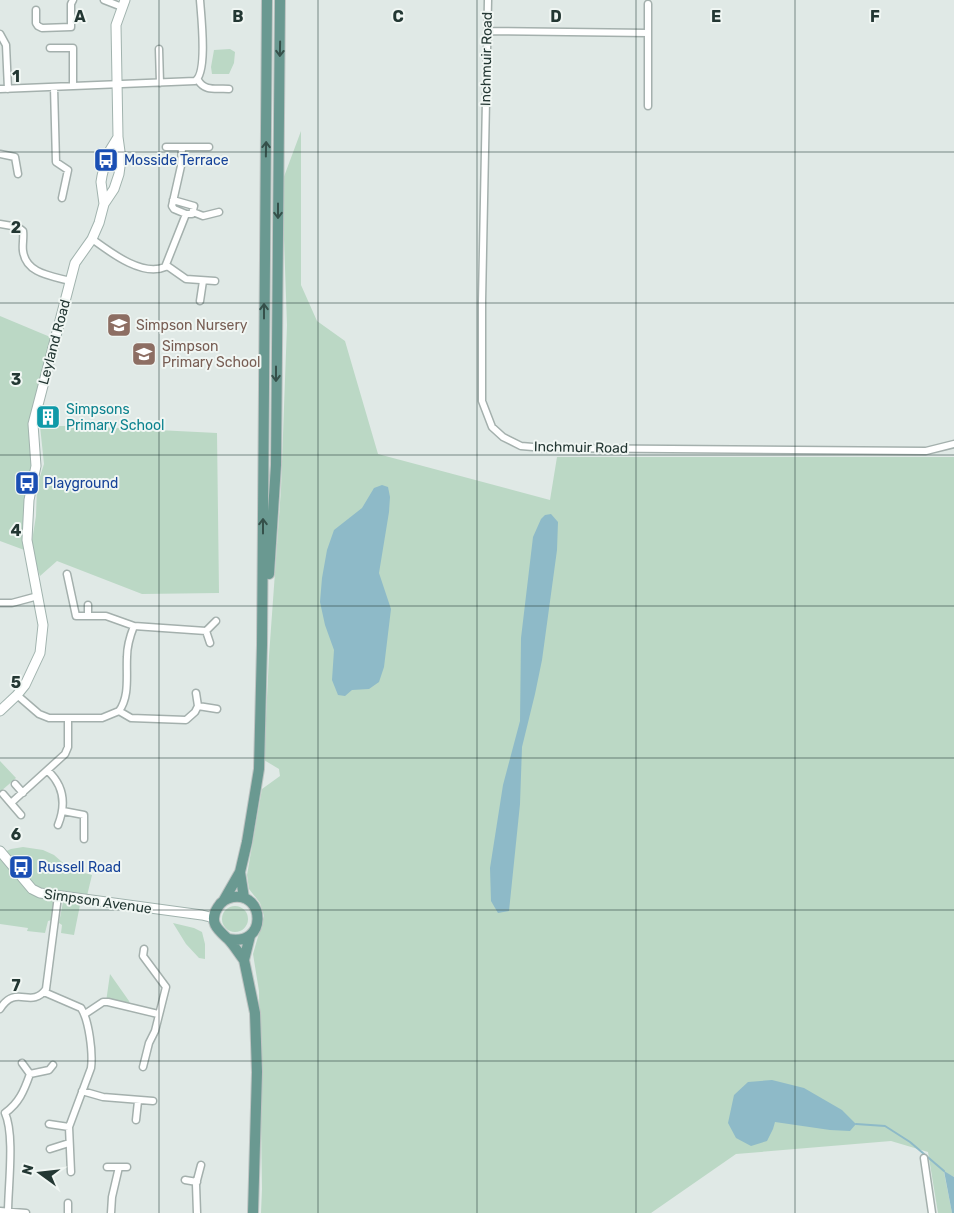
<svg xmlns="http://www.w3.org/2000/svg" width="954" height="1213" font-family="Rubik,sans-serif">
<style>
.green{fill:#bbd8c5}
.water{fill:#8ebac8}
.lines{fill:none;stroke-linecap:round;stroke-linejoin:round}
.stream{stroke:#8ebac8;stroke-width:2}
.street-casing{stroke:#a4b0ad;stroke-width:9}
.secondary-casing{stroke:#a1b3ae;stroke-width:11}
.primary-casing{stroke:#bdc3c2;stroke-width:12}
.street{stroke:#fff;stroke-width:6}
.secondary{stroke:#fff;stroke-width:9}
.primary{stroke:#6a9991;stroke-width:10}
.oneway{stroke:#35504a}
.grid{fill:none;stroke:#233733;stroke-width:1;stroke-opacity:0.55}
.labels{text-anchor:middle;stroke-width:4;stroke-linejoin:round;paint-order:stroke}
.street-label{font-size:14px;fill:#233733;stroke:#f0f6f3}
.transit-label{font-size:14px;fill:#164399;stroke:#f0f6f3;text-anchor:start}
.education-label{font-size:14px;fill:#785e54;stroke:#f0f6f3;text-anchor:start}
.culture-label{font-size:14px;fill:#0d838f;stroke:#f0f6f3;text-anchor:start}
.grid-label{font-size:16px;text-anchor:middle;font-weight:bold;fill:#233733;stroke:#f0f6f3;stroke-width:4;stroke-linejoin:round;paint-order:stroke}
</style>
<rect width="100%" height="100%" fill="#e0e9e6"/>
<path class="green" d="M230,49L235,52L234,63L229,74H212L211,67L214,50Z
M301,131V285L317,321L345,341L378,454L550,500L557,457H954V1177L944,1172L952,1213H938L928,1152L891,1141L736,1154L651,1213H261L262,1189L259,991L253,954L264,916L260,903L249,889L247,875L262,789L280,776L279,769L264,760L269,656L281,489L287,325L282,182Z
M0,316L55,339L35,415L36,457L27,551L0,541Z
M40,426H78L217,433L219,593L142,594L57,561L40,576L34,557L32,541L36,516L37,486L44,464Z
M0,761L16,778L0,792Z
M23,847L43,850L54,855L70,869L92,875L86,900L58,897L55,919L48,921L45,933L27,931L28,928L0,924V851L2,853L11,849Z
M63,902L80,905L74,935L61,933L62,925L59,923Z
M222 919a13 13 0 1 1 26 0a13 13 0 1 1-26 0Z
M173,923L194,928L202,932L205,944V959L199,958L186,944Z
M110,974L129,1001L131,1007L106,1002Z"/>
<path class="water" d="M382,485L388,487L390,497L389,512L379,573L391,609L384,667L379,682L369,689L352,690L345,696L338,695L332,680L334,650L325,625L320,602L322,578L327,550L334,530L362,508L374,488Z
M551,514L558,522L557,550L542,660L535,694L522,747L520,804L509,911L498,913L491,901L490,868L503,785L520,721L521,638L533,537L541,519L545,515Z
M772,1080L804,1088L842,1110L856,1124L850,1131L830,1130L775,1122L773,1129L767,1141L751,1146L736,1138L728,1123L734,1095L748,1082Z
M944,1171L954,1177V1213H952Z"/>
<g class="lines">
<path class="stream" d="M856,1124L885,1126L910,1142L944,1171"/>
<defs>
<path id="street" d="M104,0L122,7
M488,0L482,301V401L492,427L503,437L521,446L545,448L926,451L954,444
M36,10V23L38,26L42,28L71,27V4L73,0
M487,31L648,33
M0,34L6,45L8,89
M50,48H73V86
M159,49L160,83
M198,80C205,92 216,88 229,89
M54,87L56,162L68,170L62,198
M0,89L195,81C208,73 201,15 200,0
M648,106V4
M182,147H209
M0,154L15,157L18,174
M173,200L194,206L192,214H186
M193,212L203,216L219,212
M0,224L18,227L23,231C24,238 22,245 23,251C26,274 52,276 70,281
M92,239C110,252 142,277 165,267L186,214L174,209L172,206L181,166L182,147H166
M166,265L186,279L215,281
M200,301L203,281
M67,574L76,616H106L134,626L206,631
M0,603H12L38,596
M88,605V616
M210,643L206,631L216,621
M17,695L39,714L49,718H102L119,711L131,718L186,720L195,712L198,706L196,693
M198,706L217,709
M119,711C130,696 126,675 127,657C127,646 130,636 134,626
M48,771C64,786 66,805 58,825
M15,784L23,793
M3,794L21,815
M11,803L65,754L68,747V718
M63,811L84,815V839
M44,992L81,1008C89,1020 93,1053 91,1068L69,1127L71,1172
M0,1009C16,983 31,1010 46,989L58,896
M85,1014L103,1002H108L158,1014
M143,1067L149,1043L155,1031L166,987L143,956L144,949
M30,1074L49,1070L53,1065
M82,1091L103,1097L153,1101
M5,1113C15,1135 8,1187 8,1212
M5,1113C19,1103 24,1091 30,1074L22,1063
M136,1120L138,1101
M49,1124L69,1127
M50,1149L69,1143
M924,1158L932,1213
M107,1167H119L112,1197L111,1213
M119,1167H127
M185,1180L197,1182
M68,1203V1213
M0,1211L26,1213
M197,1213L196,1184L201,1165"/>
<path id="secondary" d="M104,204L114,189L119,174L121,159L118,137L116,25L125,0
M0,711L17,695L25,685L40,653L43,625L27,540L29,500L36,466L33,424L75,263L92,239L99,223L104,204L101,182L102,176L107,155L118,137
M0,851L32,889L40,893L202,915L214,918"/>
<path id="primary" d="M269,574L276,465L280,0
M240,872L244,898
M224,900L240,872L247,842L259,769L262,645L267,0
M250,936L244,960L255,1013L257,1072L253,1213
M228,939C268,947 265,892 233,897C227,898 221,902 218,907C208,922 218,930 228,939C234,945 239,954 244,960"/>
</defs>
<use href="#street" class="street-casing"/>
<use href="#secondary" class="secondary-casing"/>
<use href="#primary" class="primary-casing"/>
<use href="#street" class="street"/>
<use href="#secondary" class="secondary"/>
<use href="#primary" class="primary"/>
</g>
<defs><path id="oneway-shaft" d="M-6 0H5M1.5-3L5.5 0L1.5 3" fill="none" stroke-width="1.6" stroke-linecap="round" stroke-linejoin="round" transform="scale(1.25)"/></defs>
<g class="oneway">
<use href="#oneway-shaft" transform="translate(280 49) rotate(91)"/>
<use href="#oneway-shaft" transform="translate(266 149) rotate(-89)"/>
<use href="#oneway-shaft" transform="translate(278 211) rotate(90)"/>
<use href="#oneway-shaft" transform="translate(264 311) rotate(-90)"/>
<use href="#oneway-shaft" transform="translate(276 374) rotate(90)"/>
<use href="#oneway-shaft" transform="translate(263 526) rotate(-90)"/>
</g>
<path class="grid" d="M159,0V1213M318,0V1213M477,0V1213M636,0V1213M795,0V1213M0,152H954M0,303H954M0,455H954M0,606H954M0,758H954M0,910H954M0,1061H954"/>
<defs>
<symbol id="bus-square" viewBox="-11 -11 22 22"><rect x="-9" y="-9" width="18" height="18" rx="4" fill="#1a4fb4" stroke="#f0f6f3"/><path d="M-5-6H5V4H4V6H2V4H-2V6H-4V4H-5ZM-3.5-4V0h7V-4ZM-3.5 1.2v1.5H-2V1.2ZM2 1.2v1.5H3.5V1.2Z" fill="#fff"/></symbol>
<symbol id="school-square" viewBox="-11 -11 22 22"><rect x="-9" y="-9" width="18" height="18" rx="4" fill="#8d6e63" stroke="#f0f6f3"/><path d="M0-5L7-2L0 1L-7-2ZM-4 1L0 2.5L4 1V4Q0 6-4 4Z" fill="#fff"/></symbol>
<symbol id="building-square" viewBox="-11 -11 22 22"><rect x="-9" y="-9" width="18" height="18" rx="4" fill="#0f9aa8" stroke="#f0f6f3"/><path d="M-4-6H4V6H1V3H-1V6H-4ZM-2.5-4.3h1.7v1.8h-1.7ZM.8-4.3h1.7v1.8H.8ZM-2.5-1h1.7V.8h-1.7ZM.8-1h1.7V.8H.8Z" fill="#fff"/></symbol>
</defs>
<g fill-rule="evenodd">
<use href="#bus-square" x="92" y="146" width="28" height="28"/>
<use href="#school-square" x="105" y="311" width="28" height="28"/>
<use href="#school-square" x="130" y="340" width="28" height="28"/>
<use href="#building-square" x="34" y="403" width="28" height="28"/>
<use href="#bus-square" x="13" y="469" width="28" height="28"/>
<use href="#bus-square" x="7" y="853" width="28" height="28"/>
</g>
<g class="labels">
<g class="street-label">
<text transform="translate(486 59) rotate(-89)" y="5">Inchmuir Road</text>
<text transform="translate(54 342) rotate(-75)" y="5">Leyland Road</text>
<text transform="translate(581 447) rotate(1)" y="5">Inchmuir Road</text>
<text transform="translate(98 901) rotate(8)" y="5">Simpson Avenue</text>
</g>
<g class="transit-label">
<text x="124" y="165">Mosside Terrace</text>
<text x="44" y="488">Playground</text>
<text x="38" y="872">Russell Road</text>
</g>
<g class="education-label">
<text x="136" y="330">Simpson Nursery</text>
<text x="162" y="351">Simpson<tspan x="162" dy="16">Primary School</tspan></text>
</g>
<g class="culture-label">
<text x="66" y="414">Simpsons<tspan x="66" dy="16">Primary School</tspan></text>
</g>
</g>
<g class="grid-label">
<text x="80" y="22">A</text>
<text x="238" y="22">B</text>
<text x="398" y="22">C</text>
<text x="556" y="22">D</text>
<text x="716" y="22">E</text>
<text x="875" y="22">F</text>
<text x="16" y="82">1</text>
<text x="16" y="233">2</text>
<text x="16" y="385">3</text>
<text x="16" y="536">4</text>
<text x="16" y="688">5</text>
<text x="16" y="840">6</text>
<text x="16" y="991">7</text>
</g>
<g transform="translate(40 1173) rotate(285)" stroke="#f0f6f3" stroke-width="4" paint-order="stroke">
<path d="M0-4L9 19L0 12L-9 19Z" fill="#233733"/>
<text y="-8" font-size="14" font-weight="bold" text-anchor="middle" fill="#233733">N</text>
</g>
</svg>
